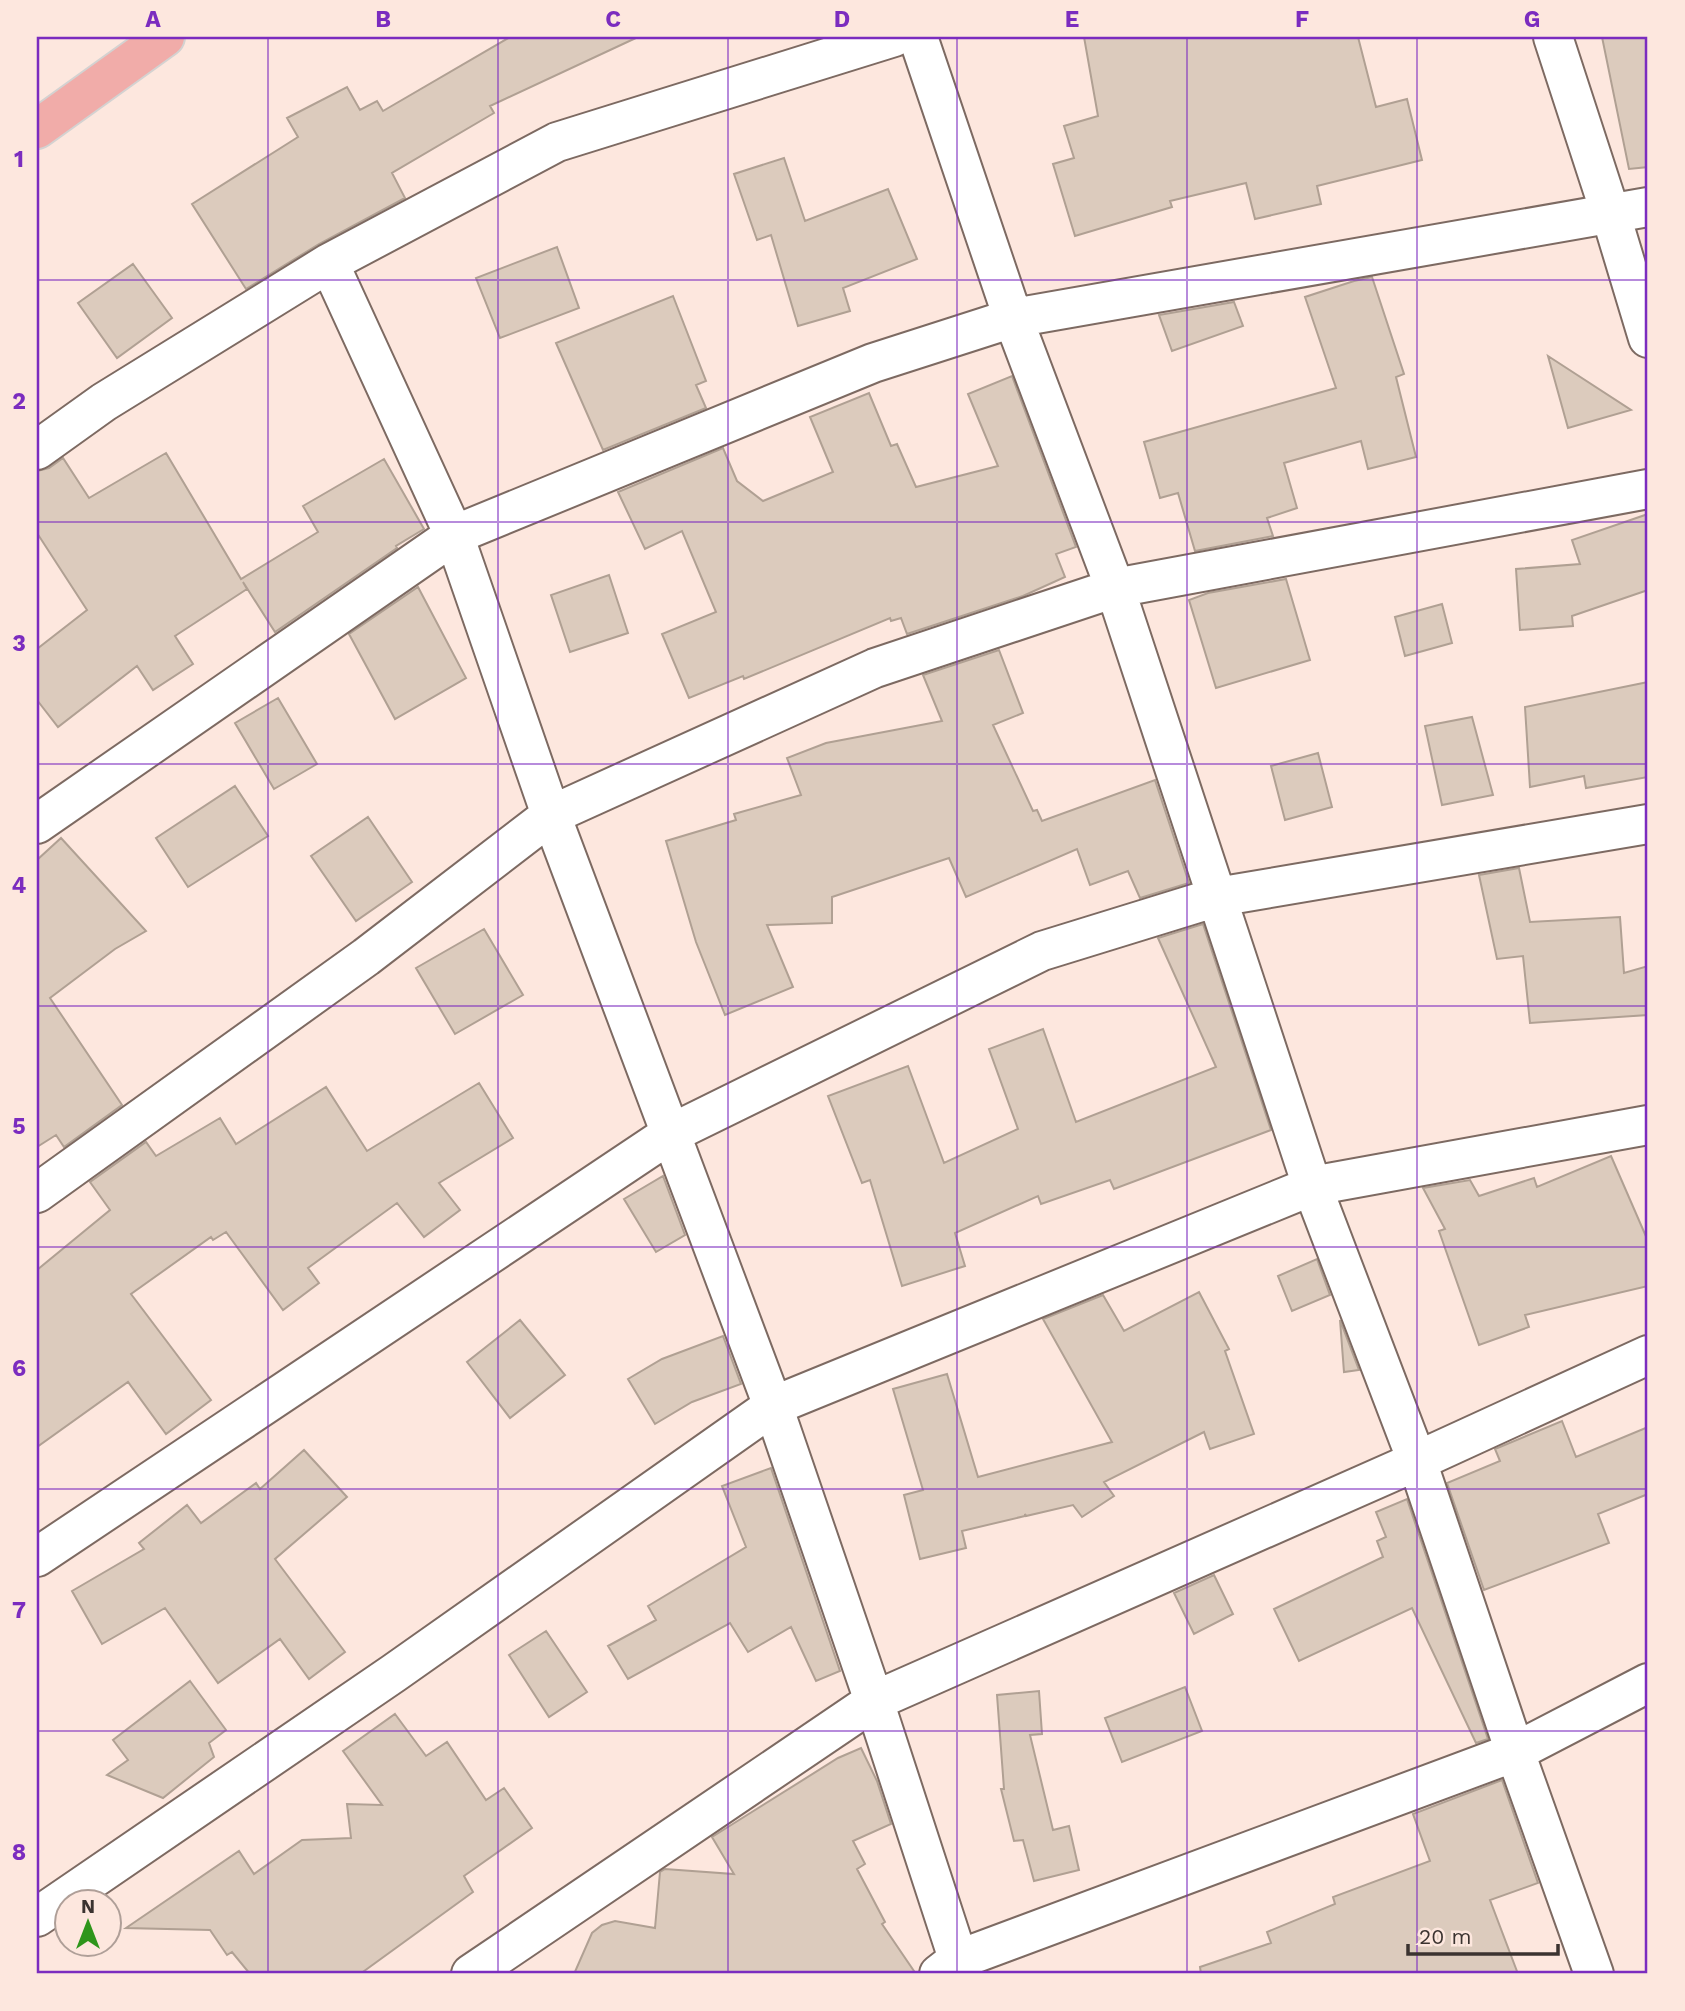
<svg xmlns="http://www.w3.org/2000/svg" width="1685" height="2011" font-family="'Work Sans',sans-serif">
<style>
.building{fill:#dccbbd;stroke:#b0a093;stroke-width:2}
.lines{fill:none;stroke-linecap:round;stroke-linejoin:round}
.minor-casing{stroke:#7d6a62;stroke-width:42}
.major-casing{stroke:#d4d2d1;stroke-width:42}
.minor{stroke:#fff;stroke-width:38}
.major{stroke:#f1aca9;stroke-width:38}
.grid{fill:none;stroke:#7b2cbf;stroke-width:2;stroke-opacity:0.55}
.neatline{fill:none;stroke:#7b2cbf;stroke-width:2.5}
.grid-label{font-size:23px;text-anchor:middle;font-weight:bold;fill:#7b2cbf}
</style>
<rect width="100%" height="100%" fill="#fde7de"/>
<path class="building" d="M510,37H638L490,106L494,113L392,173L405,198L319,244L246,289L192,204L298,137L287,118L347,87L360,110L377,101L383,111Z
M1084,37H1358L1376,107L1407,99L1422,160L1317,186L1321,204L1255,219L1246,183L1170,201L1172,207L1075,236L1053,164L1074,158L1064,126L1098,116Z
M1602,37H1648V167L1629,169Z
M784,158L805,221L888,189L917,259L843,288L850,311L798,326L771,235L757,240L734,174Z
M557,247L579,308L500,338L476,278Z
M133,264L172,318L117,358L78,303Z
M1372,277L1404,374L1396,377L1416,457L1368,469L1361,441L1284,463L1297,508L1267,518L1273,536L1195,551L1178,493L1160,498L1144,442L1336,388L1305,297L1354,281Z
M673,296L706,381L696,385L706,408L603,450L556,343Z
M1234,302L1243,326L1172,351L1159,315Z
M1548,356L1631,410L1568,428Z
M1012,376L1076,547L1056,554L1065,577L1023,596L907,634L901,618L891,621L890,618L744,679L743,676L689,698L662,634L716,612L682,531L645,549L618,492L723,448L737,481L763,501L833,472L810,417L869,393L891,446L897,444L916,487L998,466L968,394Z
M166,453L241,579L318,532L303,506L384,459L424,529L396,546L397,548L275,632L243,582L247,589L175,636L193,664L153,690L137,666L58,727L37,700V649L87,610L37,533V471L49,468L63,458L89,498Z
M1648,514V590L1572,616L1573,626L1520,630L1516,569L1580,564L1572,540Z
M609,575L628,633L570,652L551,595Z
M1286,579L1310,660L1216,688L1189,600L1208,593Z
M418,587L466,678L395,719L349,634Z
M1442,604L1452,643L1405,656L1395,617Z
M999,650L1023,713L993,725L1033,811L1037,810L1042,821L1155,780L1189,883L1140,898L1128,871L1090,885L1077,849L966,897L949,858L832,897V923L767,925L793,987L725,1015L696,942L666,841L736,820L734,814L801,795L787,758L826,743L942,721L923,675Z
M1648,682V777L1586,788L1584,776L1530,787L1525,707Z
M278,698L317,764L274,789L235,723Z
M1472,717L1493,795L1442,805L1425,726Z
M1318,753L1332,807L1285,820L1271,766Z
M235,786L268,836L188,887L156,838Z
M368,817L412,882L356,921L311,856Z
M61,838L146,931L115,949L50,998L122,1105L64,1147L56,1135L37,1147V860Z
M1519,868L1530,922L1620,917L1624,973L1648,966V1015L1530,1023L1523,956L1497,959L1479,875Z
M1203,924L1271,1130L1114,1189L1110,1180L1041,1204L1038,1196L955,1233L965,1266L902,1286L870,1180L862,1183L828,1096L908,1066L944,1163L1018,1129L989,1049L1043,1029L1076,1122L1216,1067L1158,938Z
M484,929L523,995L455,1034L416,968Z
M479,1083L513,1138L439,1183L460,1210L424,1237L397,1203L308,1268L319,1283L283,1310L226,1232L213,1240L211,1237L131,1294L211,1400L166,1434L128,1382L37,1447V1270L110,1210L90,1182L146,1142L156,1156L220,1118L236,1144L326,1087L367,1151Z
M1611,1156L1648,1241V1286L1525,1315L1529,1327L1479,1345L1439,1231L1445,1229L1423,1188L1470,1180L1479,1196L1534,1178L1537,1187Z
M663,1176L685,1235L656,1252L624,1199Z
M1317,1259L1330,1295L1292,1311L1278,1276Z
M1199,1292L1229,1349L1225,1351L1254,1434L1210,1449L1204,1432L1104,1482L1114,1496L1082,1517L1073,1505L1026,1516L1025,1514V1516L962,1531L966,1548L920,1559L904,1495L923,1490L893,1389L947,1374L978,1477L1112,1442L1043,1319L1103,1295L1124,1331Z
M520,1320L565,1375L510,1418L467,1362Z
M1340,1320L1359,1370L1344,1372Z
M723,1336L741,1384L692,1402L655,1424L628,1379L662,1359Z
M1562,1421L1576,1457L1648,1427V1494L1598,1514L1609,1543L1484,1590L1447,1483L1500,1461L1495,1449Z
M304,1450L347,1497L275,1559L345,1652L309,1679L280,1639L218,1683L165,1608L102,1644L72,1591L144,1549L139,1543L187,1505L201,1523L256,1483L260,1489Z
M771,1468L840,1671L816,1681L791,1627L748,1652L730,1623L628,1679L608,1646L656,1620L648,1606L746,1547L722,1486Z
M1407,1499L1488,1739L1476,1743L1412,1608L1299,1661L1274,1609L1383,1557L1377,1541L1386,1537L1376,1512Z
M1214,1575L1233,1614L1194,1634L1174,1593Z
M546,1631L587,1692L549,1717L509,1655Z
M190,1681L226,1730L209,1743L214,1757L163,1798L107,1775L128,1760L113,1740Z
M1185,1687L1202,1731L1122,1762L1105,1718Z
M1039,1691L1042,1734L1030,1735L1053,1830L1069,1826L1079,1870L1034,1881L1023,1840L1014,1841L1001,1789H1004L997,1695Z
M395,1714L426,1756L447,1742L486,1800L504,1788L532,1828L464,1876L473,1892L360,1974H250L232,1952L227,1955L210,1930L126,1928L239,1851L254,1874L302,1840L351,1838L347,1804L382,1805L343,1751Z
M861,1748L877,1781L891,1824L853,1841L865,1864L857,1869L885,1922L882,1924L916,1974H574L592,1933L602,1925L615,1921L655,1928L660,1872L665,1869L734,1874L712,1837L838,1758Z
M1502,1780L1538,1883L1490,1900L1518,1974H1201L1200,1967L1271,1943L1267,1932L1335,1904L1333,1897L1430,1861L1413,1814Z"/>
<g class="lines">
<defs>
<path id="minor" d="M1553,37L1610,212L1648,338
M329,263L454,535L551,815L773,1406L874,1701L963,1974
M37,450L104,402L329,263L557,142L894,37
M37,824L454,535L873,363L1013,318L918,37
M37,1193L366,957L551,815L875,668L1115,588L1648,489
M37,1557L670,1134L1042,951L1217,897L1648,824
M37,1917L394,1673L773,1406L1312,1186L1648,1125
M471,1974L874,1701L1417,1461L1648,1355
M939,1974L957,1960L1515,1752L1648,1683
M1594,1974L1515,1752L1417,1461L1312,1186L1115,588L1013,318L1648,207"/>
<path id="major" d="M37,129L165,37"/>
</defs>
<use href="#minor" class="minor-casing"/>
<use href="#major" class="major-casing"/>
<use href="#minor" class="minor"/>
<use href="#major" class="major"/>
</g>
<path class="grid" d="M268,37V1974M498,37V1974M728,37V1974M957,37V1974M1187,37V1974M1417,37V1974M37,280H1648M37,522H1648M37,764H1648M37,1006H1648M37,1247H1648M37,1489H1648M37,1731H1648"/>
<rect width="1685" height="2011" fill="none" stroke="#fde7de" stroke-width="77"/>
<g transform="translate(88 1923)"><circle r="33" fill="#fde7de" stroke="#af9f98" stroke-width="2"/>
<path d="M0-5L12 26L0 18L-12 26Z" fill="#2e951b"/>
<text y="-10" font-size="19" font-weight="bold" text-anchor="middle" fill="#3b3330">N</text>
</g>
<path d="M1408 1944v10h150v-10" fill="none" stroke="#3b3330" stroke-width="3.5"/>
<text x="1419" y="1944" font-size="21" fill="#3b3330" stroke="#fde7de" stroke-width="5" paint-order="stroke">20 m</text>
<rect x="38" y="38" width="1608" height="1934" class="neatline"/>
<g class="grid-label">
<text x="153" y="27">A</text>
<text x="383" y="27">B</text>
<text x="613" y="27">C</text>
<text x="842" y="27">D</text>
<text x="1072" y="27">E</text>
<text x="1302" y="27">F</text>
<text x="1532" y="27">G</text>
<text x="19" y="167">1</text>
<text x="19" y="409">2</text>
<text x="19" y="651">3</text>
<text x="19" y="893">4</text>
<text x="19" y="1134">5</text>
<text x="19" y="1376">6</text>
<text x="19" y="1618">7</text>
<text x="19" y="1860">8</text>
</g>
</svg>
